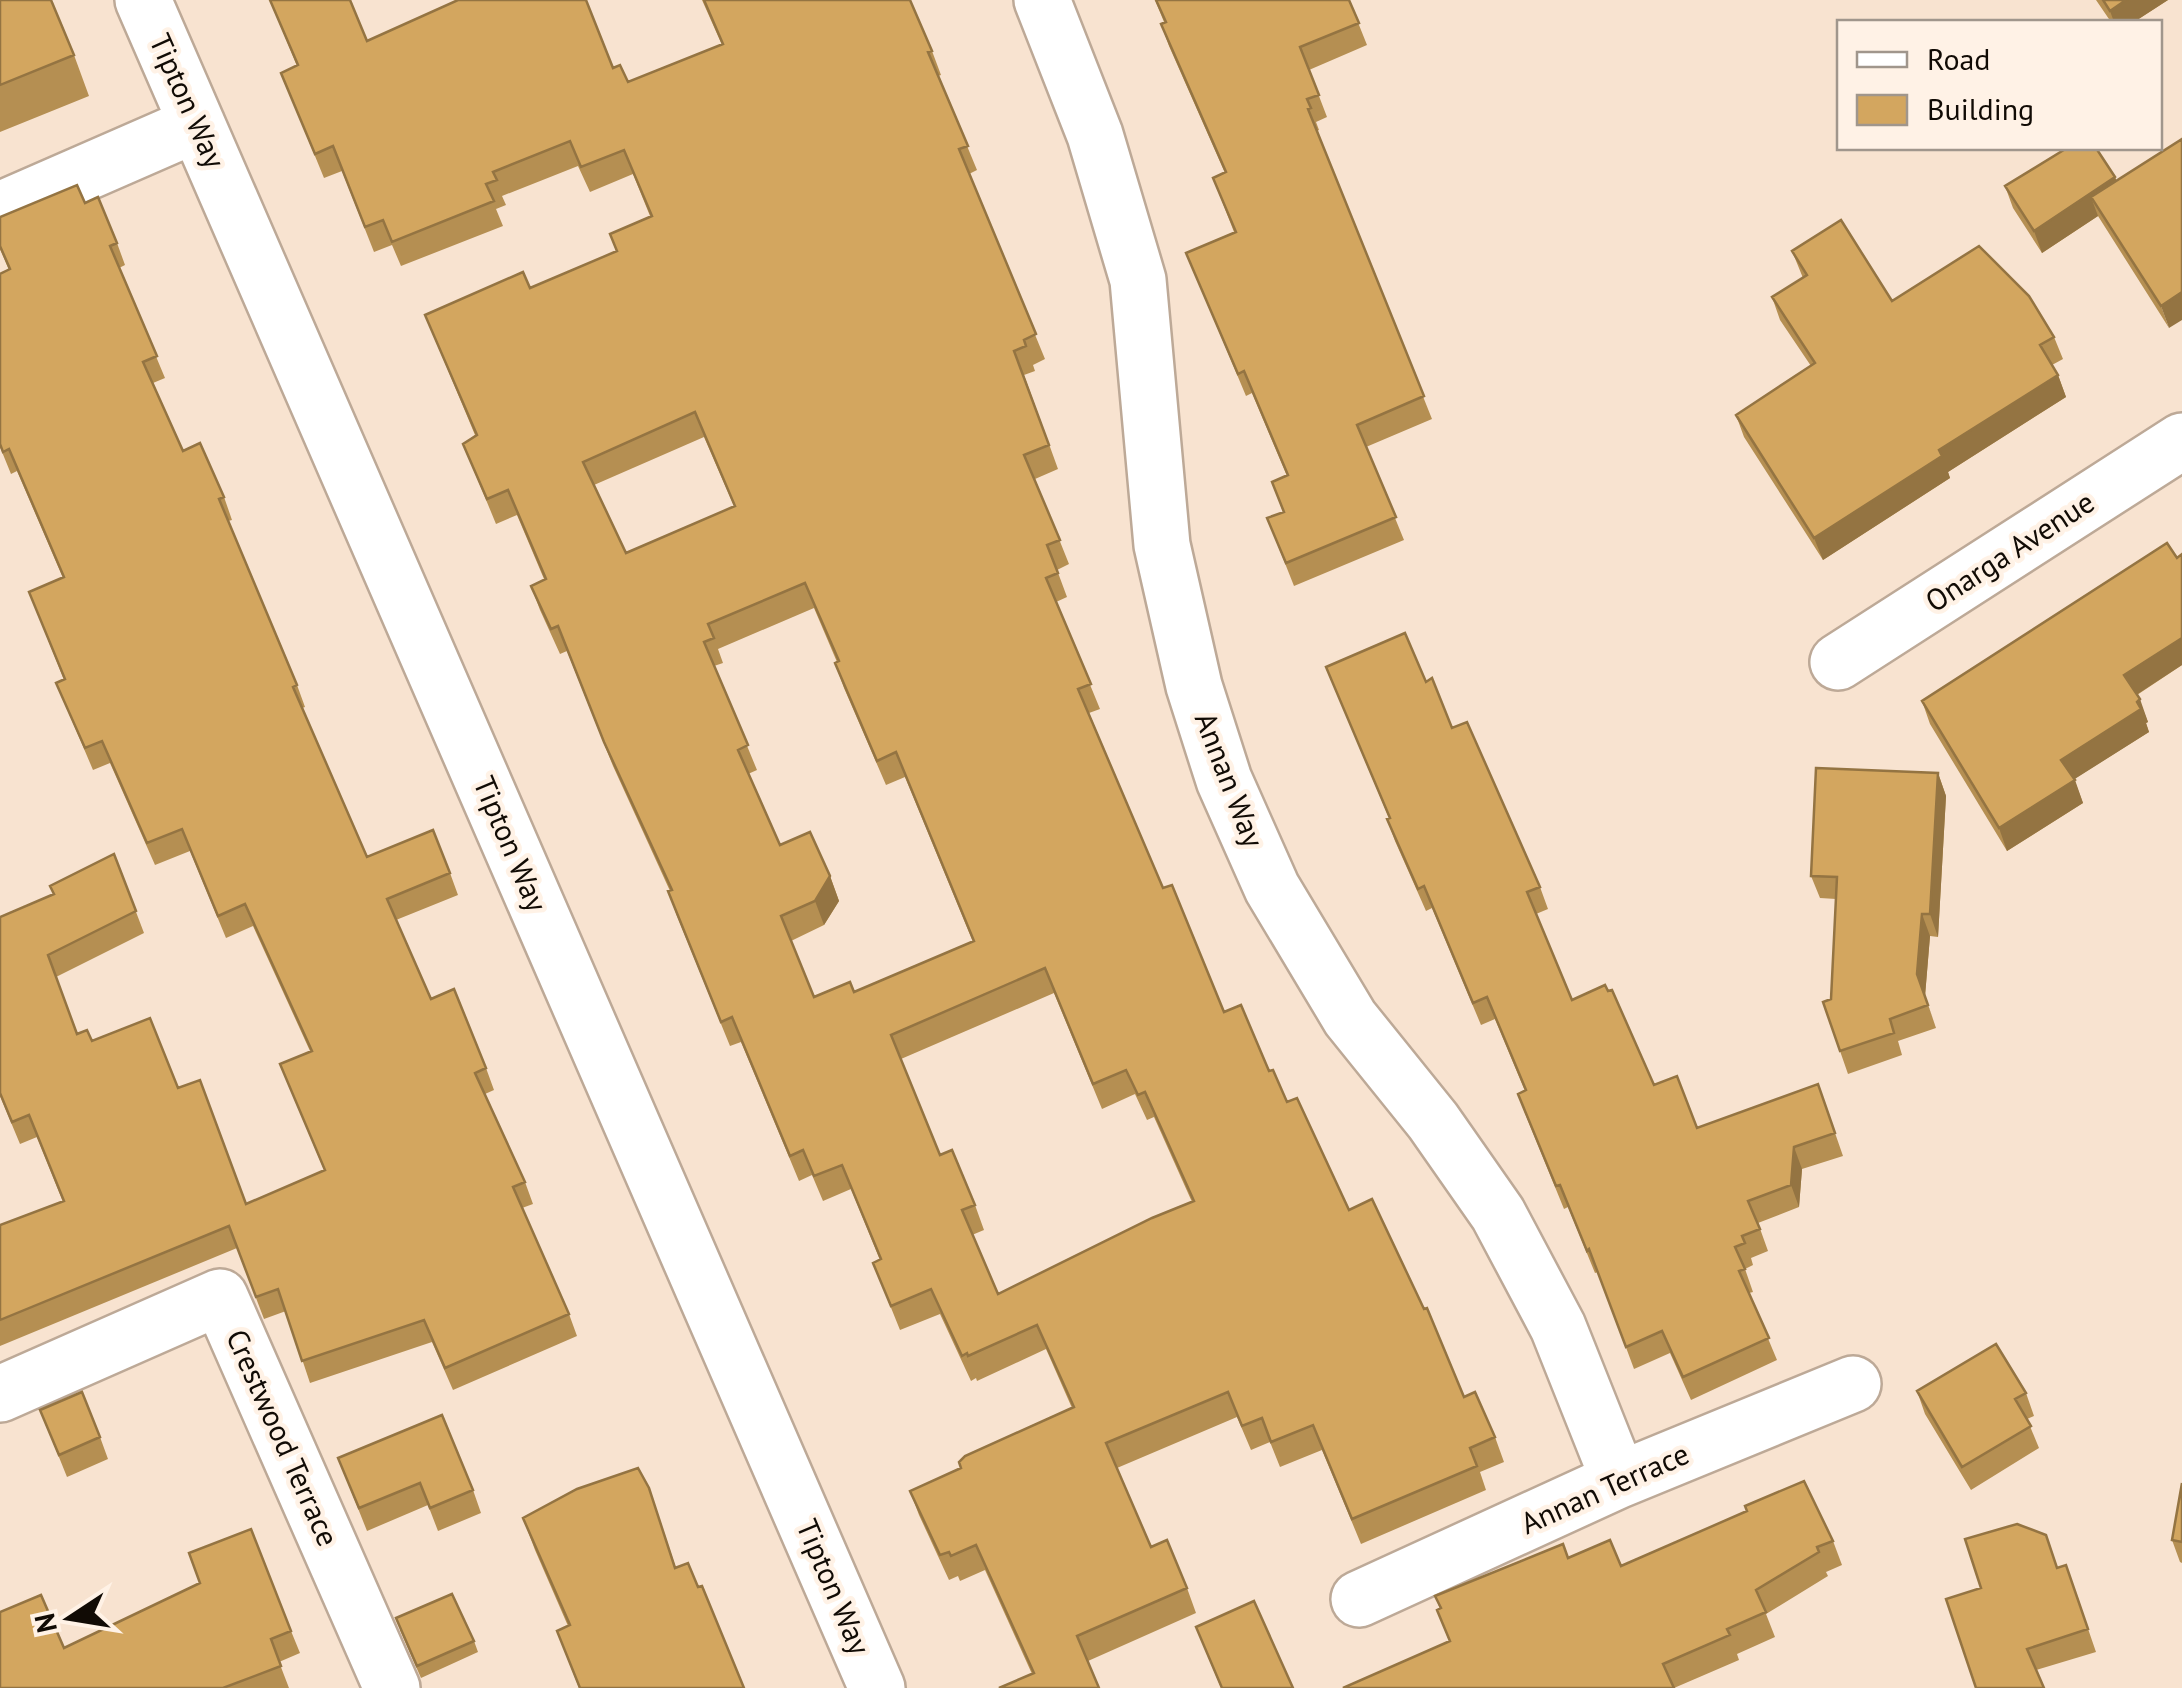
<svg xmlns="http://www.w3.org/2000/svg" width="2182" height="1688" font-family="'PT Sans',sans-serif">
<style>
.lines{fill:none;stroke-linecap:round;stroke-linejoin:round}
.minor-casing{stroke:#bda997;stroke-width:60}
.minor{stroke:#fff;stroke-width:55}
.wall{fill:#b58f52;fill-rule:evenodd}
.shaded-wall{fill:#947442}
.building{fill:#d3a65f;stroke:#947442;stroke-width:2.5;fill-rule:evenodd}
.labels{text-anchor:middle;stroke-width:9;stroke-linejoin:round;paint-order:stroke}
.street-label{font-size:30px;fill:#110b05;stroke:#fff2e6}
</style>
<rect width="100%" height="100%" fill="#f8e3d0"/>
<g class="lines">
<defs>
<path id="minor" d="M143,0L877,1688
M1042,0L1095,135L1138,280L1162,545L1194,686L1224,780L1272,888L1350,1018L1433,1121L1498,1214L1558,1327L1619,1480
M0,210L197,124
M1838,662L2182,441
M0,1394L220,1297L392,1688
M1359,1599L1619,1480L1853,1384"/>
</defs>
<use href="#minor" class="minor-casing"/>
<use href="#minor" class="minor"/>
</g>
<path class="wall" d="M0,0L74,55L89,96L0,132Z
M270,0L367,41L613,68L628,82L722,45L702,0H910L932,51L941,75L938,76L977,170L969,174L1045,359L1033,365L1035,371L1024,375L1058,469L1035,479L1069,564L1057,570L1067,597L1056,602L1100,709L1089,713L1163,888L1224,1012L1269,1071L1349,1210L1464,1397L1495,1437L1504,1462L1480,1472L1486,1490L1361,1544L1322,1450L1280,1467L1270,1442L1251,1450L1237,1417L1117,1468L1151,1547L1187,1588L1196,1613L1088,1661L1032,1674L985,1570L960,1581L958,1576L949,1580L919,1515L910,1491L961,1468L1072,1408L1046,1349L977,1381L976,1378L971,1381L940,1314L900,1330L873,1263L880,1260L851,1189L823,1201L812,1175L799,1181L741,1042L730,1046L677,916L668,891H670L613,766L567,651L560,654L540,610L531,586L544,579L517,515L496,524L463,444L475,435L425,315L530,288L616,251L610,234L650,216L633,174L590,192L578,166L502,196L506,205L496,209L503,226L401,266L392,245L374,252L342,171L324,178L281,73L297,66ZM704,437L734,506L626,553L594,485ZM814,608L837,662L835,663L844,688L886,785L905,777L973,942L854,992L814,997L791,941L824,925L839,901L830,876L780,845L748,774L757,770L714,666L723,663L718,649ZM1054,993L1102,1109L1135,1094L1147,1120L1154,1117L1192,1202L998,1294L972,1235L984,1230L975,1205L940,1155L901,1059Z
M1155,0H1349L1367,45L1309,70L1327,117L1316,122L1319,130L1317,131L1432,419L1366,447L1404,540L1294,586L1267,518L1283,512L1272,482L1287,476L1252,393L1246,396L1186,253L1234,232L1213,178L1225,173L1169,46L1161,24L1164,22Z
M2096,0H2168L2134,22H2111Z
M2115,177L2169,328L2098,216L2042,253L2013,208L2005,186Z
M85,203L117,243L125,265L119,268L165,378L153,383L183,451L224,497L232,520L228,521L297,685L305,707L302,708L367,857L450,873L458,895L396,920L431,999L486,1068L494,1090L485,1094L525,1182L533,1204L522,1208L569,1314L577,1336L453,1390L432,1342L310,1383L286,1311L264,1319L237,1248L0,1346V1225L63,1202L37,1137L20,1144L0,1096V917L53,894L50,886L114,854L144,933L56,977L77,1034L178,1088L246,1204L324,1170L280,1064L310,1051L253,926L226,938L190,851L155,865L110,763L93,770L56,683L64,680L29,592L63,578L17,471L11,474L0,447V274L9,270L0,249V217Z
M1792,251L1892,301L2054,337L2063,359L2052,365L2058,375L2066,397L1948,472L1950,478L1823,560L1744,437L1736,415L1811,366L1780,320L1772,297L1803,278Z
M2182,554V665L2137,695L2148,722L2146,723L2149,732L2074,779L2083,803L2007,851L1930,724L1922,701Z
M1326,667L1426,682L1540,887L1548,909L1536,914L1572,1000L1654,1085L1697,1128L1818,1084L1843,1156L1802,1169L1799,1207L1758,1223L1768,1251L1751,1258L1753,1265L1745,1269L1753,1292L1749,1293L1777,1360L1691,1400L1670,1353L1634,1369L1598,1272L1595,1273L1568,1207L1564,1209L1526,1116L1518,1094L1525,1091L1495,1019L1481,1025L1432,908L1426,911L1395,841L1387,819L1389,818Z
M1938,773L1946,796L1938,937L1930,936L1925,996L1936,1028L1898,1041L1902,1055L1848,1074L1823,1002L1831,999L1836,899L1820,898L1811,876Z
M1917,1391L2026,1393L2034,1416L2027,1419L2039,1448L1971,1490L1925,1414Z
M40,1410L100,1437L108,1459L67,1477Z
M338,1458L473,1490L481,1513L438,1531L428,1505L367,1531Z
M2182,1483V1563L2180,1562L2172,1540Z
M649,1488L676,1568L698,1587L744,1688H579L557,1631L568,1626L535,1550L523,1518Z
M1833,1541L1842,1565L1826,1572L1828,1576L1766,1614L1775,1637L1737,1654L1739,1660L1674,1688L1449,1641L1437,1610L1440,1609L1435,1596L1568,1558L1621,1566Z
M2066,1565L2096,1652L1976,1688L2058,1568Z
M1196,1627L1293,1688H1221Z
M400,1630L474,1641L478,1652L421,1678Z
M291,1631L300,1653L279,1662L289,1688H0L64,1648Z"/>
<path class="shaded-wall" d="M2126,0H2168L2134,22H2114L2110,11Z
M2115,177L2123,199L2091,197L2098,216L2042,253L2034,231Z
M2182,292V320L2169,328L2161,306Z
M2058,375L2066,397L1948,472L1950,478L1823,560L1814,538L1939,450Z
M2182,638V665L2133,697L2124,675Z
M2140,699L2148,722L2146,723L2149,732L2070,782L2061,760Z
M1938,773L1946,796L1938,937L1930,914Z
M2075,780L2083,803L2007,851L1999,828Z
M830,876L839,901L824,925L815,901Z
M1922,914L1930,936L1925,996L1936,1028L1917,974Z
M1794,1147L1802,1169L1799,1207L1791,1185Z"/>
<path class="building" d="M0,0H51L74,55L0,85Z
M270,0H350L367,41L458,0H586L613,68L620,65L628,82L723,44L704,0H910L932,51L928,52L968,146L959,149L1036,334L1024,340L1026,346L1014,351L1049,445L1024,455L1060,540L1047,545L1058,573L1046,578L1091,684L1078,689L1163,888L1172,885L1224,1012L1241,1005L1269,1071L1273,1070L1287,1102L1297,1098L1349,1210L1372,1199L1424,1309L1427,1308L1464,1397L1475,1392L1495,1437L1470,1448L1477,1466L1352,1519L1313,1425L1271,1442L1262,1418L1242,1426L1228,1392L1106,1443L1151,1547L1167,1540L1187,1588L1077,1636L1099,1688H999L1034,1673L976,1545L951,1556L949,1552L940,1555L910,1491L961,1468L959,1462L965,1456L1074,1407L1037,1325L968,1356L967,1353L962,1356L931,1289L891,1306L873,1263L881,1259L842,1165L814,1176L803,1150L790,1156L732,1017L721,1022L668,891L672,890L604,742L558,626L551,629L531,586L546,579L508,490L487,499L463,444L477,435L425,315L523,272L530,288L617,251L610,234L652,216L624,150L581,167L570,141L493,172L497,180L486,184L494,201L392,242L383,220L365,227L333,146L315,154L281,73L298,65ZM695,412L735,506L626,553L583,462ZM805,583L839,661L835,663L877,761L896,752L974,941L854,992L850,982L814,997L781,916L815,901L830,876L810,832L780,845L738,750L748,745L704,642L714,638L708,624ZM1045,968L1093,1084L1126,1070L1138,1095L1145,1092L1194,1201L1152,1218L998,1294L962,1210L975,1205L952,1150L940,1155L891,1035Z
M1156,0H1349L1359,23L1300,47L1319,95L1307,99L1311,108L1308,109L1424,396L1357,425L1396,517L1286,563L1267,518L1284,512L1272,482L1288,475L1244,371L1238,374L1186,253L1236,232L1213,178L1226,172L1161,24L1166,22Z
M2103,0H2126L2110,11Z
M2182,139V292L2161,306L2091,197Z
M2067,148H2096L2115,177L2034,231L2005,186Z
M77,185L85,203L98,197L117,243L110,246L157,356L143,362L183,451L200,443L224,497L219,499L297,685L293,687L367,857L433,830L450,873L387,899L431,999L454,989L486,1068L475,1073L525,1182L513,1187L569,1314L445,1368L424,1320L302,1361L278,1289L256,1297L229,1226L0,1320V1225L64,1201L29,1115L12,1122L0,1093V917L54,894L50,886L114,854L136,911L48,955L77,1034L87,1030L92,1041L150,1018L178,1088L200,1080L246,1204L325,1170L280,1064L312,1051L245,904L218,916L182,829L147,843L102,741L85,748L56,683L65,679L29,592L64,577L9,449L3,452L0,444V274L10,269L0,246V217Z
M1841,220L1892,301L1979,246L2029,296L2054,337L2040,345L2058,375L1939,450L1942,456L1814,538L1736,415L1815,363L1772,297L1807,275L1792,251Z
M2167,543L2177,558L2182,554V638L2124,675L2140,699L2137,702L2141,709L2061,760L2075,780L1999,828L1922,701Z
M1405,633L1426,682L1432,678L1452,728L1467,722L1540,887L1527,892L1572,1000L1605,985L1608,991L1612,990L1654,1085L1677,1076L1697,1128L1818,1084L1835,1133L1794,1147L1791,1185L1748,1201L1760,1229L1742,1236L1745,1243L1735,1247L1745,1269L1739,1271L1769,1338L1683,1377L1662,1331L1626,1347L1589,1249L1587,1251L1560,1185L1556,1186L1518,1094L1526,1090L1487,997L1473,1003L1424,886L1418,889L1387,819L1390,818L1326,667Z
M1816,768L1938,773L1930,914H1922L1917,974L1928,1005L1890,1019L1894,1033L1840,1051L1823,1002L1831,999L1837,877L1811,876Z
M1996,1344L2026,1393L2015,1399L2031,1426L1962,1467L1917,1391Z
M82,1392L100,1437L59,1455L40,1410Z
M442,1415L473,1490L430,1508L420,1483L359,1508L338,1458Z
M638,1468L649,1488L675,1568L688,1563L698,1587L702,1586L744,1688H580L557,1631L570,1625L523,1518L577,1489Z
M1804,1481L1833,1541L1817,1547L1819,1552L1756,1590L1766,1612L1727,1629L1730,1635L1663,1664L1674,1688H1343L1450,1641L1437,1610L1441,1608L1435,1596L1563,1544L1568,1558L1610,1540L1621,1566L1747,1511L1745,1506Z
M2182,1483V1542L2172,1540Z
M2017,1524L2046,1535L2057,1568L2066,1565L2088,1629L2027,1649L2044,1688H1976L1946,1599L1981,1588L1965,1539Z
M251,1529L291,1631L271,1639L281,1666L223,1688H0V1612L41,1595L64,1648L200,1583L189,1553Z
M452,1594L474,1641L417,1666L396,1618Z
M1254,1601L1293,1688H1222L1196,1627Z"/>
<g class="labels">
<g class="street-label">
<text transform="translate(187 101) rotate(66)" y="10">Tipton Way</text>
<text transform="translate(2010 552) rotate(-33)" y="10">Onarga Avenue</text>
<text transform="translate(1229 780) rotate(69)" y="10">Annan Way</text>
<text transform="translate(510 844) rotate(67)" y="10">Tipton Way</text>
<text transform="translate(282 1438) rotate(66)" y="10">Crestwood Terrace</text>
<text transform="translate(1605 1489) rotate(-24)" y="10">Annan Terrace</text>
<text transform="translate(833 1587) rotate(67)" y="10">Tipton Way</text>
</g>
</g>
<rect x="1837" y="20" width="325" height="130" fill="#fff2e6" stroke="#a0968c" stroke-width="2.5"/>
<rect x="1857" y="52" width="50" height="15" fill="#ffffff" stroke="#a0968c" stroke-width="2.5"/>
<text x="1927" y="70" font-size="30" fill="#110b05">Road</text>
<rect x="1857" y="95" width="50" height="30" fill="#d3a65f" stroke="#a0968c" stroke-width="2.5"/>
<text x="1927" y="120" font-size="30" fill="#110b05">Building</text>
<g transform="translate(70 1618) rotate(258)" stroke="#fff2e6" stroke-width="8" paint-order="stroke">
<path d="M0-8L18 38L0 25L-18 38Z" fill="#110b05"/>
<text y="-15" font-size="28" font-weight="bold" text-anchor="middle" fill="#110b05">N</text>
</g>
</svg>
